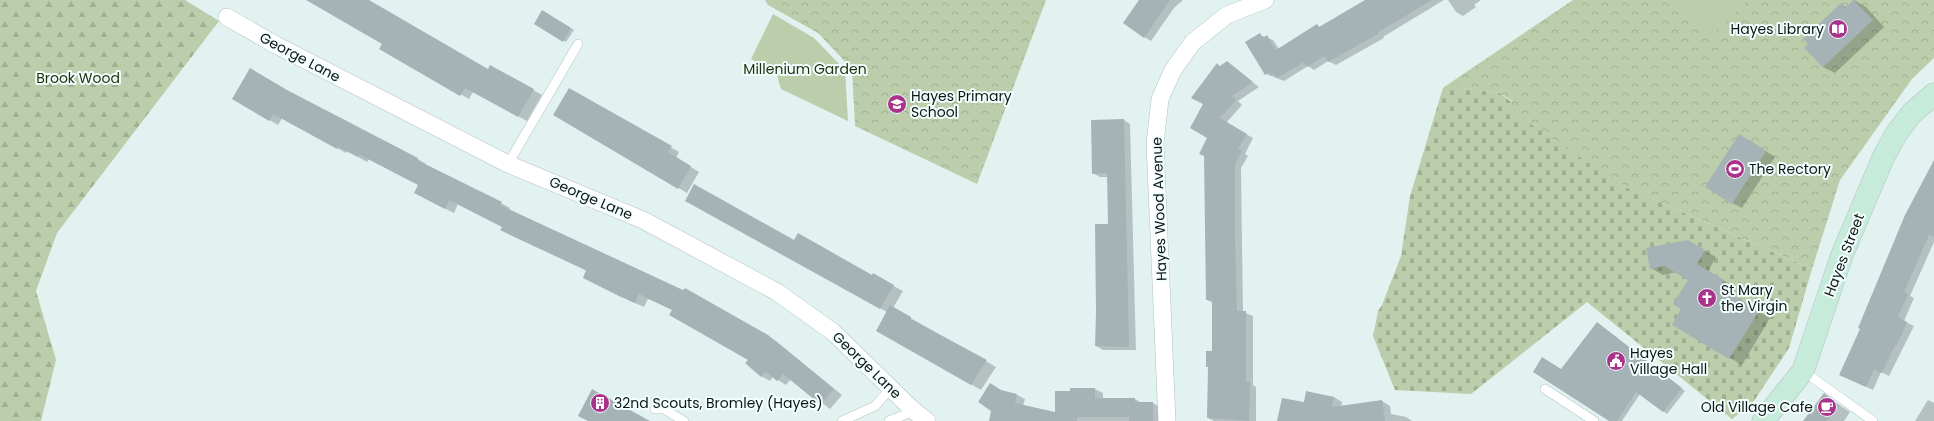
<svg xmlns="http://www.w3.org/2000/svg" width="1934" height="421" font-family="Poppins,sans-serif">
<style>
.forest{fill:url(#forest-firs)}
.cemetery{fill:url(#cemetery-stones)}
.park{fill:url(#park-crowns)}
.garden{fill:#bbcdab}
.shadow{fill:#0003}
.building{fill:#a5b3b7}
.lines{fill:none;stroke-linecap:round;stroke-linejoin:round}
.lane-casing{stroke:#b3c2c1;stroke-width:10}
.street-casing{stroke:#b3c2c1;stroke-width:18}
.secondary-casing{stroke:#b3c2c1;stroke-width:23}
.lane{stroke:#fff;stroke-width:9}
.street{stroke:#fff;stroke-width:17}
.secondary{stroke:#c6ebda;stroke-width:22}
.labels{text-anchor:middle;stroke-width:4;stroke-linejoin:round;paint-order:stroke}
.poi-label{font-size:14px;fill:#0f1514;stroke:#f2fffe;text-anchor:start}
.street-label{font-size:14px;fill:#0f1514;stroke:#f2fffe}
.park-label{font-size:14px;fill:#21310c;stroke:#f2fffe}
</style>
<defs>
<pattern id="forest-firs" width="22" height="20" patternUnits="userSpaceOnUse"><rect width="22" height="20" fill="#bbcdab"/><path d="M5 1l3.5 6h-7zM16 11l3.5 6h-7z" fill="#a0af92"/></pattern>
<pattern id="cemetery-stones" width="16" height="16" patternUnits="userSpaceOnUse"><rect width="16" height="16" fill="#bbcdab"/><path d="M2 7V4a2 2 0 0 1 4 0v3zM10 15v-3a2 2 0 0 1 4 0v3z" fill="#a0af92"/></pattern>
<pattern id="park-crowns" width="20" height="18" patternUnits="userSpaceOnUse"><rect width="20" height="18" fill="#bbcdab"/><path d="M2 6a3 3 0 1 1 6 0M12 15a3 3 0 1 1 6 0" fill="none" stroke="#a0af92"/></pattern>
</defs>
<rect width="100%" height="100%" fill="#e2f2f1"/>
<path class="forest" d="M0,0H185L219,21L57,233L36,291L56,360L41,421H0Z"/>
<path class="cemetery" d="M1453,81L1461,88L1500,93L1621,185L1812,269L1789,348L1752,404L1732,419L1587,302L1471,394L1395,390L1373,336L1378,311L1382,305L1401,256L1410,196L1443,88Z"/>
<path class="park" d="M765,0H1046L977,184L855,126L852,69L818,33L768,5Z
M1573,0H1934V58L1912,79L1840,180L1812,269L1621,185L1513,112L1511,100L1500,93L1460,88L1453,81Z"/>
<path class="garden" d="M1676,0H1748L1711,36Z
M773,14L814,38L845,70L848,121L781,89L776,72L751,59Z"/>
<path class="shadow" d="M330,0H367L488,71L491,67L542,95L527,121L473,92L469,99L381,48L383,44Z
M1140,0H1183L1174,8L1151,41L1144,37Z
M1367,0H1444L1383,37L1384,38L1336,65L1328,61L1314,70L1308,66L1284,81L1266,74L1260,35L1273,40L1279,49L1317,25L1320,27Z
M1448,0H1481L1474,5L1476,7L1463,16L1456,12Z
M1854,0L1866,7L1884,27L1835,73L1823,67L1805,48L1841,4L1846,7Z
M543,11L574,30L566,42L535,24Z
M1227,63L1259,87L1238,101L1242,105L1226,123L1253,138L1245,154L1248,156L1241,168L1242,244L1243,312L1253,316V385L1256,387V421H1214L1208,418L1213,352V303L1207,300L1209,138L1204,104L1220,67Z
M569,89L679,152L676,158L699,172L687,193L555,114Z
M290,93L418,159L426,164V165L501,203L510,208L509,210L683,292L685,289L776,341L842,395L830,409L791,379L786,385L773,377L770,381L761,376L749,359L673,310L648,299L644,307L630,301L587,271L510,235L502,230L503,227L458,204L454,213L424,198L419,185L369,159L367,162L347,151L346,153L282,118L278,125L233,99Z
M1124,120L1130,124L1136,350H1103L1096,346L1109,225L1108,177H1100L1093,173Z
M1749,140L1775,157L1742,208L1732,203Z
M1934,161V242L1910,296L1914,298L1904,321L1914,326L1889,376L1881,372L1873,390L1847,378L1861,329Z
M687,201L795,241L872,276L873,275L903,291L893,308L996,367L981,390L877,330L887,312Z
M1687,241L1716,257L1708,271L1735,287L1731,295L1770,318L1742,365L1673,324L1682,309L1689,280L1677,272L1663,275L1651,268Z
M1601,326L1685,391L1667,414L1640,394L1622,421H1611Z
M1095,389L1103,393V399H1135L1142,403H1153L1161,408V421H990L1003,391L1017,395L1025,399L1023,406L1056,414L1071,392Z
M1824,395L1850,412L1844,421H1804Z
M1334,397L1342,402L1341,407L1382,401L1390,406L1391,414L1406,417L1412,421H1278L1304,403Z
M1928,400L1934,403V421H1915Z"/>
<path class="building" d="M306,0H369L488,69L490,65L534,89L518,117L465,88L460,96L379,49L382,44Z
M1139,0H1170L1144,38L1123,23Z
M1365,0H1432L1377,33L1378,34L1328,62L1324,56L1307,67L1304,62L1277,78L1274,74L1271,76L1269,73L1265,75L1245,42L1260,33L1263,38L1267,35L1276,50L1317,24L1319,27Z
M1853,0L1873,20L1823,67L1804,48L1808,44L1803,39L1841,3L1845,8Z
M542,10L571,28L563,42L534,24Z
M1227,61L1253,82L1232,96L1236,100L1220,118L1247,134L1238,149L1242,151L1235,164V240L1237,311H1246V382H1250L1249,421L1207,418L1208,367H1206V351H1212V300H1206L1204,156L1199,154L1207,138L1190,128L1203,104L1191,98L1217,63L1220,66Z
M250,68L287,90L418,158L417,160L502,202L500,205L683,290L685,288L768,335L834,389L821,405L783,374L777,381L765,371L761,377L745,363L748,360L669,315L672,310L639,294L635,303L621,297L583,278L586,270L500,230L502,227L449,200L445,209L414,193L418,185L360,155L358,157L338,147L337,149L273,114L269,121L232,99Z
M569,88L672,146L668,152L691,166L678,189L553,115Z
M1124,119L1129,347L1095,346L1096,312L1095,224H1108L1107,173L1092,174L1091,120Z
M1739,134L1766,151L1732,204L1705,187Z
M1934,160V237L1929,235L1904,292L1908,294L1898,317L1907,322L1897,345H1895L1882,373L1874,369L1866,387L1839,375L1860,329L1858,328L1905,215Z
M694,184L794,240L798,233L872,275L873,273L894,285L880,309L685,201Z
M1688,240L1705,250L1697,264L1724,280L1720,287L1759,311L1729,359L1672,325L1681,309L1673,304L1688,280L1664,266L1650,269L1646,248Z
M890,305L911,317V319L987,360L971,385L876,331Z
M1597,322L1682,388L1663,412L1636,392L1617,421H1609L1533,372L1542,357L1561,369Z
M990,383L1001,390L1017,394L1015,403L1055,412V391H1070V388H1095V398H1135V402H1153V421H1129V417H1077V421H989L991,411L978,402Z
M592,389L650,421H588L578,416Z
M1306,391L1334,397L1332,407L1382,400L1385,421H1277L1282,398L1304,402Z
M1824,393L1839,405L1827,421H1803Z"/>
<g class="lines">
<defs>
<path id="lane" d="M508,164L578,44
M1803,371L1873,421
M1545,389L1594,421
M655,409L662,408L684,421
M842,421L875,406L891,388
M889,421L914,411"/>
<path id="street" d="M227,17L276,45L508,164L643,220L777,292L833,332L914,411L927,421
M1167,421L1155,143L1160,99L1173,70L1193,42L1227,15L1265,0"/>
<path id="secondary" d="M1763,421L1803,371L1842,255L1883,158L1896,134L1912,113L1934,94"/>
</defs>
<use href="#lane" class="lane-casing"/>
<use href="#street" class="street-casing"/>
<use href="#secondary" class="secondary-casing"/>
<use href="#lane" class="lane"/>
<use href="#street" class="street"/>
<use href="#secondary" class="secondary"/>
</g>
<defs>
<symbol id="library-disc" viewBox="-11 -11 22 22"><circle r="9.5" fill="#a9338a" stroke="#f2fffe"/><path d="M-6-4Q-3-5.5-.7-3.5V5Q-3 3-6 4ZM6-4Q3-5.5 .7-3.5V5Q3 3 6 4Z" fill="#fff"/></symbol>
<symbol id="school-disc" viewBox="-11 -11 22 22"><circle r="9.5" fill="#a9338a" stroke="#f2fffe"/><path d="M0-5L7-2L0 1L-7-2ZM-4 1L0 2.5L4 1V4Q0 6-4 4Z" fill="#fff"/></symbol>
<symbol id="stadium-disc" viewBox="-11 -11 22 22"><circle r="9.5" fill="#a9338a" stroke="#f2fffe"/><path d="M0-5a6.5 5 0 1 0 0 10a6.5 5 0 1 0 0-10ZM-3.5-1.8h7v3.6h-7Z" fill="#fff"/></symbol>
<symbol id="church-disc" viewBox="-11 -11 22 22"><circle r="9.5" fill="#a9338a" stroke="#f2fffe"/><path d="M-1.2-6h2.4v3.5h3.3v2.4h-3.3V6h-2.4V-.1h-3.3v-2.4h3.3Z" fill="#fff"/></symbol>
<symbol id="civic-disc" viewBox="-11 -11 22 22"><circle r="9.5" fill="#a9338a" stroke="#f2fffe"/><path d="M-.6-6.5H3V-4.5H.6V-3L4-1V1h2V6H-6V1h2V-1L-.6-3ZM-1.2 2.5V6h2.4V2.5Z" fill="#fff"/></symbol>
<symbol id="building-disc" viewBox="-11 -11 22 22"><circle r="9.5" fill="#a9338a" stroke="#f2fffe"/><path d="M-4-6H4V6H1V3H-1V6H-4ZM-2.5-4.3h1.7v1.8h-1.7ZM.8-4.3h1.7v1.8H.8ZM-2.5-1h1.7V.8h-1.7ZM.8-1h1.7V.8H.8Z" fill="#fff"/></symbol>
<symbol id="cafe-disc" viewBox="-11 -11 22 22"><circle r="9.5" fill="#a9338a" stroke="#f2fffe"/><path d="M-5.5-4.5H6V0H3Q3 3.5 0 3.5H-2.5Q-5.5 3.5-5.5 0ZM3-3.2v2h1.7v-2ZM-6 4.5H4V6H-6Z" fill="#fff"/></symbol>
</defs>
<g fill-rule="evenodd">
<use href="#library-disc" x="1827" y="18" width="22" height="22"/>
<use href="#school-disc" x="886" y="93" width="22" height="22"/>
<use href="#stadium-disc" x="1724" y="158" width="22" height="22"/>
<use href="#church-disc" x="1696" y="287" width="22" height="22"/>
<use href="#civic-disc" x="1605" y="350" width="22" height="22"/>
<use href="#building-disc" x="589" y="392" width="22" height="22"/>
<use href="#cafe-disc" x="1816" y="396" width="22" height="22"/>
</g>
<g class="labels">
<g class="poi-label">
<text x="1824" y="34" text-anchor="end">Hayes Library</text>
<text x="911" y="101">Hayes Primary<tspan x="911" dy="16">School</tspan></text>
<text x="1749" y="174">The Rectory</text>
<text x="1721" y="295">St Mary<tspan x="1721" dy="16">the Virgin</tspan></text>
<text x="1630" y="358">Hayes<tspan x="1630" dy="16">Village Hall</tspan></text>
<text x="614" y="408">32nd Scouts, Bromley (Hayes)</text>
<text x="1813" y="412" text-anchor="end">Old Village Cafe</text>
</g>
<g class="street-label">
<text transform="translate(300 57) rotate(28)" y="5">George Lane</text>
<text transform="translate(591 198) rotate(23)" y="5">George Lane</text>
<text transform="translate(1159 209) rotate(-92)" y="5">Hayes Wood Avenue</text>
<text transform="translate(1844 255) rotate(-69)" y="5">Hayes Street</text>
<text transform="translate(867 365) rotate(44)" y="5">George Lane</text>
</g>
<g class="park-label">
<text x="805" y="74">Millenium Garden</text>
<text x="78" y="83">Brook Wood</text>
</g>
</g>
</svg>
